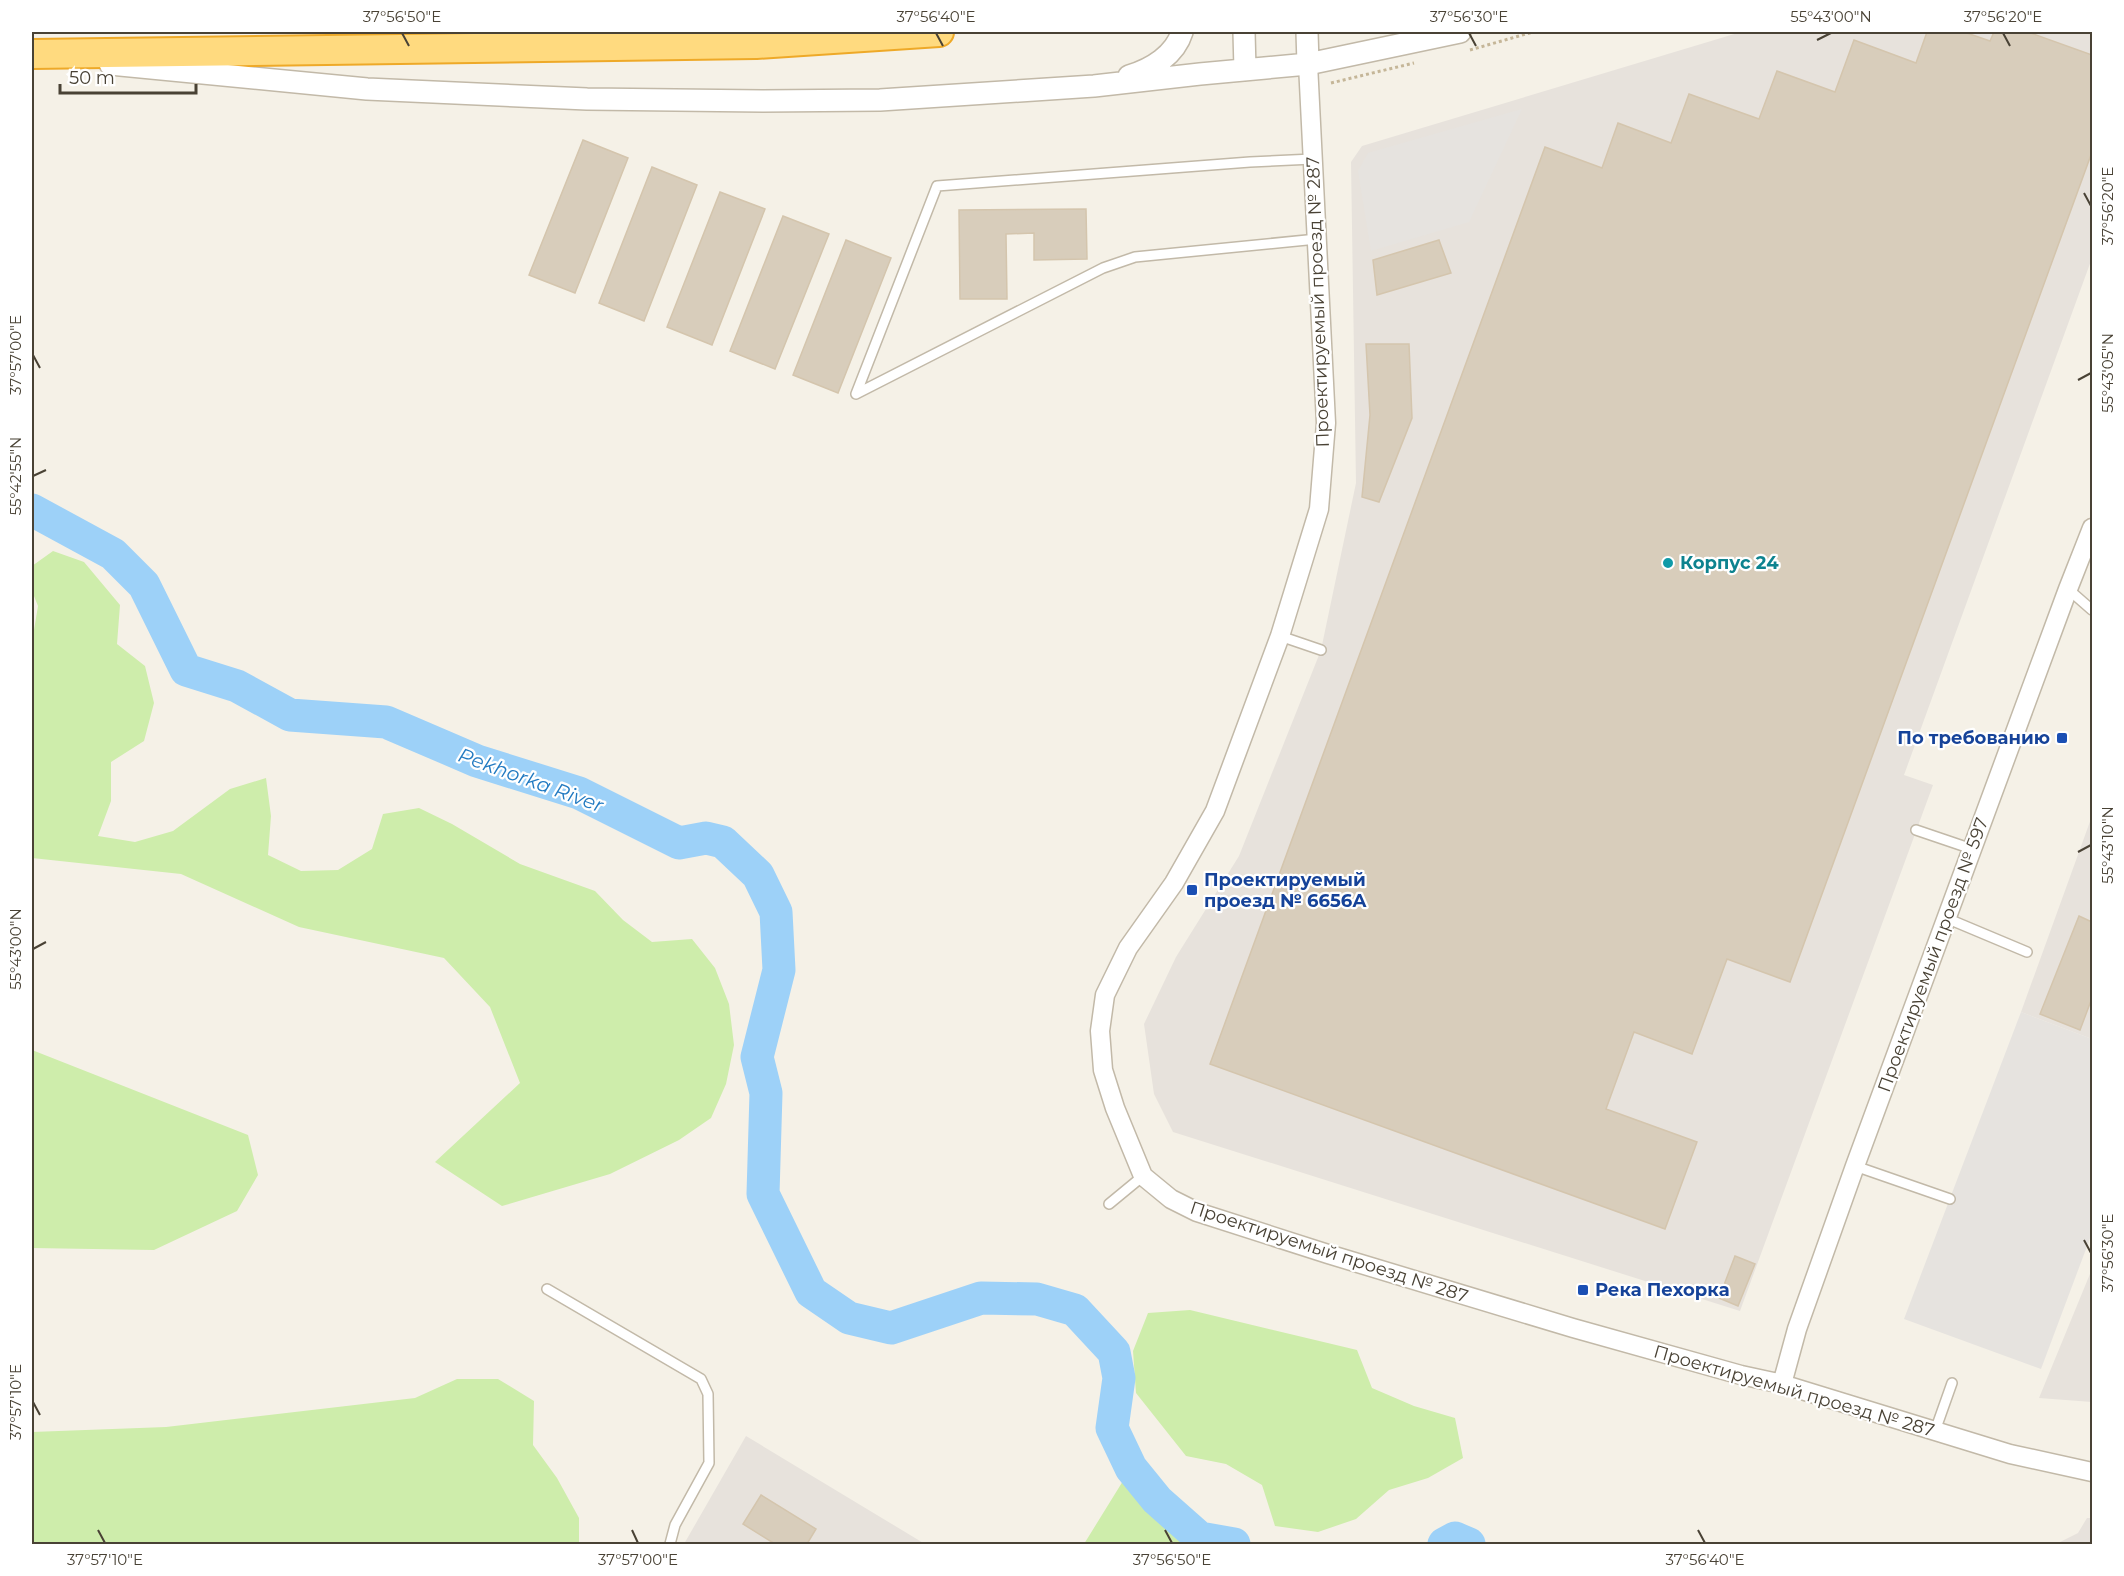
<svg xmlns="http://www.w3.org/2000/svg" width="2124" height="1576" font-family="Montserrat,sans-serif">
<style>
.industrial{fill:#e7e2dc}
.green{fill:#ceedab}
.parking{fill:#e6e3df}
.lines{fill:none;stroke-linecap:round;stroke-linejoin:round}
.river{stroke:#9dd1f8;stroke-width:33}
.building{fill:#d8cdbb;stroke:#d4c5ad;stroke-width:1.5}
.service-casing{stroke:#c2b9a8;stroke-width:12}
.minor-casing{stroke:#c2b9a8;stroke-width:21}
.tertiary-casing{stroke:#c2b9a8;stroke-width:24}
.trunk-casing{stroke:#eea928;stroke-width:32}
.path{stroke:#c5b698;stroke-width:3;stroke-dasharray:3 3;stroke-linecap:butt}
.service{stroke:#fff;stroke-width:9}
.minor{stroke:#fff;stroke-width:18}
.tertiary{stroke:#fff;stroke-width:21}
.trunk{stroke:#ffda7f;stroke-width:28}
.ticks{fill:none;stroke:#494235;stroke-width:2}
.culture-dot{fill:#0f9aa8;stroke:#fff;stroke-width:2}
.transit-dot{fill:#1a4fb4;stroke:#fff;stroke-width:2}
.labels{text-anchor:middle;stroke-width:4.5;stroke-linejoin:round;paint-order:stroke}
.street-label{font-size:18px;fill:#494235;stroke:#fff}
.culture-label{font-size:18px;font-weight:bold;fill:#0d838f;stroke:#fff;text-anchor:start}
.transit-label{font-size:18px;font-weight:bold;fill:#164399;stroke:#fff;text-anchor:start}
.water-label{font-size:20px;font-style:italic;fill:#227ac1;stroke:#fff}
.neatline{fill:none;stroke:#494235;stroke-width:2}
.ticks-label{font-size:15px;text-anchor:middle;fill:#494235}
</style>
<rect width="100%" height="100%" fill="#f5f1e7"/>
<path class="industrial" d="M1741,32H2092V258L1904,775L1933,785L1740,1311L1173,1132L1154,1094L1144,1024L1176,957L1239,856L1321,650L1356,483L1351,162L1362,146Z
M2092,816V1039L2021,1012Z
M2092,1269V1402L2039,1398Z
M746,1436L925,1544H684Z
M2087,1518H2092V1544H2056L2078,1533Z"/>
<path class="green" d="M53,551L84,562L120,605L117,644L145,666L154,703L144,741L111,762V801L98,836L135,842L173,831L230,789L266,778L271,816L268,855L301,871L338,870L372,849L383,814L419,808L452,824L520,864L595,891L623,920L652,942L692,939L715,968L729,1004L734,1045L726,1084L711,1118L679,1140L610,1174L502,1206L435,1162L520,1083L490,1007L444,958L299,927L181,874L32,858V642L38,606L32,591V566Z
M32,1050L248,1135L258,1175L237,1211L154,1250L32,1248Z
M1190,1310L1357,1350L1372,1388L1414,1406L1455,1418L1463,1458L1428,1478L1389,1490L1356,1519L1318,1532L1275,1526L1262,1485L1226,1464L1186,1456L1136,1393L1133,1351L1148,1313Z
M457,1379H498L534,1401L533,1445L557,1478L579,1518V1544H32V1432L166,1427L415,1398Z
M1131,1468L1157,1500L1200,1538L1234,1544H1084Z"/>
<path class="parking" d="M1522,109L1469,222L1371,251L1358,171L1368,153Z
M2021,1012L2092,1039V1233L2041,1369L1904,1319Z"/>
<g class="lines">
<path class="river" d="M32,510L113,554L144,585L186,670L237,686L290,715L386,722L477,761L579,793L679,843L706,838L723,842L758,875L776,912L779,970L757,1057L766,1093L763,1194L811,1292L849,1318L891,1328L981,1298L1037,1299L1075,1310L1114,1352L1119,1378L1112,1428L1131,1468L1157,1500L1200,1538L1234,1544
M1444,1544L1455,1538L1469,1544"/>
</g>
<path class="building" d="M1927,32H1964L1990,41L1994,32H2028L2092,55V152L1790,982L1727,959L1692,1054L1634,1032L1606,1109L1697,1142L1665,1229L1210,1064L1545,147L1602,168L1618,123L1671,143L1689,94L1759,119L1777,71L1835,92L1854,40L1916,63Z
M583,140L628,158L575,293L529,275Z
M652,167L697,185L644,321L599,303Z
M720,192L765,209L712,345L667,327Z
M1086,209L1087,259L1034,260V233L1006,234L1007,299H960L959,210Z
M783,216L829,234L775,369L730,351Z
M846,240L891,258L838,393L793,375Z
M1439,240L1451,273L1377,295L1373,260Z
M1366,344H1409L1412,418L1379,502L1362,497L1370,415Z
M2079,916L2092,922V998L2080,1030L2040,1014Z
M1735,1256L1755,1264L1738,1306L1719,1298Z
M761,1495L816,1529L807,1544H775L743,1524Z"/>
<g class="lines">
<defs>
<path id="service" d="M1313,159L1250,162L937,186L856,394L1103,268L1135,257L1317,239
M2068,589L2092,610
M1280,636L1321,650
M1916,830L1972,849
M1946,918L2027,952
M1855,1166L1950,1199
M1109,1204L1143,1176
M547,1289L701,1379L708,1394L709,1463L675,1525L670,1544
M1935,1431L1952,1383"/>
<path id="minor" d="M1308,64L1326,423L1319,509L1280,636L1215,811L1174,883L1128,948L1105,995L1100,1031L1103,1070L1115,1108L1143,1176L1171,1199L1197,1212L1328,1254L1573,1328L1741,1375L1782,1384L2010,1454L2092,1472
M1782,1384L1797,1329L1855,1166L2068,589L2092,528"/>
<path id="tertiary" d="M1244,32L1245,70
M1307,32L1308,64
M110,64L367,89L587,99L763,101L880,100L1094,86L1200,74L1308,64L1460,32
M1129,76C1152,69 1175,55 1182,32"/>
<path id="trunk" d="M32,54L756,44L939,32"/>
</defs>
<use href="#service" class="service-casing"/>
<use href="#minor" class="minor-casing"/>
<use href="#tertiary" class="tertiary-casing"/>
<use href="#trunk" class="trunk-casing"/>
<path class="path" d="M1470,50L1533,32
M1331,83L1414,63"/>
<use href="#service" class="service"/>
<use href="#minor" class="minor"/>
<use href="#tertiary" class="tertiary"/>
<use href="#trunk" class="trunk"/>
</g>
<path class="ticks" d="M402,33L409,46M936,33L943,46M1469,33L1476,46M2003,33L2010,46M1817,40L1831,33M2084,193L2091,206M33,355L40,368M2078,380L2091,373M33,476L46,470M2078,852L2091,845M33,949L46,942M2084,1240L2091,1253M33,1402L40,1415M98,1530L105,1543M632,1530L638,1543M1165,1530L1172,1543M1698,1530L1705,1543"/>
<circle class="culture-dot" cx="1668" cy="563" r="6"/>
<g class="transit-dot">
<rect x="2056" y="732" width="12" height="12" rx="3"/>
<rect x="1186" y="884" width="12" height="12" rx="3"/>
<rect x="1577" y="1284" width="12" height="12" rx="3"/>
</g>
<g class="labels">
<g class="street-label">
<text transform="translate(1318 302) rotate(-92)" y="6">Проектируемый проезд № 287</text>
<text transform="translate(1933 955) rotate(-70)" y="6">Проектируемый проезд № 597</text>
<text transform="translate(1329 1252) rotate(18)" y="6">Проектируемый проезд № 287</text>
<text transform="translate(1794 1391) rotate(16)" y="6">Проектируемый проезд № 287</text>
</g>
<g class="culture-label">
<text x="1680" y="569">Корпус 24</text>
</g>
<g class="transit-label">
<text x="2050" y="744" text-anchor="end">По требованию</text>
<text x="1204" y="886">Проектируемый<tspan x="1204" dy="21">проезд № 6656А</tspan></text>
<text x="1595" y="1296">Река Пехорка</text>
</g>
<g class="water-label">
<text transform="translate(531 780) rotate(20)" y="7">Pekhorka River</text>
</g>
</g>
<rect width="2124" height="1576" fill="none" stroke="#ffffff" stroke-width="66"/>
<path d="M60 84v9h136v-9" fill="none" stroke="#494235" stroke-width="3"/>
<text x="69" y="84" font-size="18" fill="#494235" stroke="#ffffff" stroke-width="4.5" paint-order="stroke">50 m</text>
<rect x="33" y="33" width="2058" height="1510" class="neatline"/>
<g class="ticks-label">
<text x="402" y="22">37°56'50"E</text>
<text x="936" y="22">37°56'40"E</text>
<text x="1469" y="22">37°56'30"E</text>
<text x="1831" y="22">55°43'00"N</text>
<text x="2003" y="22">37°56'20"E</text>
<text transform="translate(2108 206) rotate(-90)" y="5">37°56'20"E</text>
<text transform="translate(16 355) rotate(-90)" y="5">37°57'00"E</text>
<text transform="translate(2108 373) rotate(-90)" y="5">55°43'05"N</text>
<text transform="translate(16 476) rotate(-90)" y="5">55°42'55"N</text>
<text transform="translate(2108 845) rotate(-90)" y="5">55°43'10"N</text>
<text transform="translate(16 949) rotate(-90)" y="5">55°43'00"N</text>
<text transform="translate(2108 1253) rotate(-90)" y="5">37°56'30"E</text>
<text transform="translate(16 1402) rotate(-90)" y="5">37°57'10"E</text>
<text x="105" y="1565">37°57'10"E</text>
<text x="638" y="1565">37°57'00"E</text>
<text x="1172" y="1565">37°56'50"E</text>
<text x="1705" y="1565">37°56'40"E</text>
</g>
</svg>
